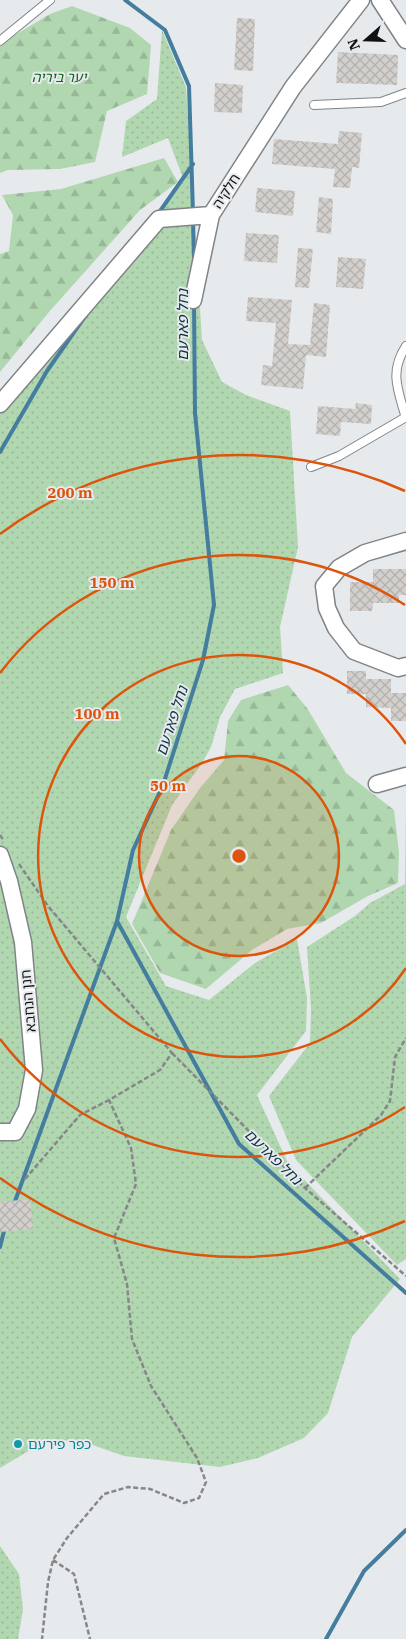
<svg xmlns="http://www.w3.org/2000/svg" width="406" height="1639" font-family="'IBM Plex Serif','Noto Sans Hebrew',serif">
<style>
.grass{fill:url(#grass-dots)}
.forest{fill:url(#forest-firs)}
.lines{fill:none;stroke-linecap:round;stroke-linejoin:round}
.stream{stroke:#447d9e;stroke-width:4}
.building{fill:url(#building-cross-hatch)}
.lane-casing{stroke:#818487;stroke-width:10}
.street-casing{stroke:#818487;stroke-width:19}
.path{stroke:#858789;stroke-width:2.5;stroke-dasharray:5 2.5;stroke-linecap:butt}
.lane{stroke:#fff;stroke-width:8}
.street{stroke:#fff;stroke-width:16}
.ring{fill:none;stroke:#dd550c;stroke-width:2.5}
.culture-dot{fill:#0f9aa8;stroke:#e7eaed;stroke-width:2}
.labels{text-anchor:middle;stroke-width:4;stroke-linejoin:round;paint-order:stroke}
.park-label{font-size:14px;font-style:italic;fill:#0d671d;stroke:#e7eaed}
.street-label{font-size:14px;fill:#101112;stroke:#e7eaed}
.culture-label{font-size:14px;fill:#0d838f;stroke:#e7eaed;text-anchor:start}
.water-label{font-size:15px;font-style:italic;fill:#0d3245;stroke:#e7eaed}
.centre{fill:#dd550c;stroke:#e7eaed;stroke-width:2.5}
.ring-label{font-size:15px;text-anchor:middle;font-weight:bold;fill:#dd550c;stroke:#e7eaed;stroke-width:4;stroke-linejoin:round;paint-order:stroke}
</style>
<defs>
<pattern id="grass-dots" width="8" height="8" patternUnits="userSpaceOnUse" patternTransform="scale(1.25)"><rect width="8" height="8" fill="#b1d7b1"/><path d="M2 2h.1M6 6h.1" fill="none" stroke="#97b897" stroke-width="1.8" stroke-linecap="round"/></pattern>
<pattern id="forest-firs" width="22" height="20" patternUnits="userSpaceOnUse" patternTransform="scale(1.25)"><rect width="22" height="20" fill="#b1d7b1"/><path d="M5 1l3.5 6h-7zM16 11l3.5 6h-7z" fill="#97b897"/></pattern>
<pattern id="building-cross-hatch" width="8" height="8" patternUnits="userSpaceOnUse" patternTransform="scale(1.25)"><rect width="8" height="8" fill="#d2cfcc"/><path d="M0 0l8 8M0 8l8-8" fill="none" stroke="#b3b1ae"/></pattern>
</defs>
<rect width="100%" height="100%" fill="#e7eaed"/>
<path class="grass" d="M162,30L186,87L202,340L222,382L246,395L290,411L298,547L280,627L283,673L235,689L220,717L211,747L202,763L172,805L126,917L166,986L209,1000L255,963L297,939L307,998L306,1031L257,1095L288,1163L400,1279L352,1337L328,1413L304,1438L258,1458L220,1467L124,1456L81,1441L47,1440L0,1468V390L184,181L168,138L122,157L126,121L157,99Z
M406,806V1259L397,1265L296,1160L269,1096L310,1043L311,1009L307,947L355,916L370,903L405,884Z
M0,1546L19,1574L23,1609L18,1639H0Z"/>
<path class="forest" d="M72,6L130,28L151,45L147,94L107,111L95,162L60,169L8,170L0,173V44L50,14Z
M164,158L178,182L140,210L49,312L0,372V254L9,251L13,215L2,195L61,189Z
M288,685L307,708L346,773L394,810L399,852L398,883L368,896L321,923L287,929L252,950L206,989L160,973L132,924L171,830L200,788L224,760L228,721L241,700Z"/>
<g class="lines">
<path class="stream" d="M125,0L165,30L189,86L193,213
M158,214L193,164
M193,220L194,261
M194,303L195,413L214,605L203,660L163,785L133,850L117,921L239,1144L406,1293
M0,452L47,371L86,315
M14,1204L117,921
M0,1247L5,1227
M326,1639L364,1571L406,1530"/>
</g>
<path class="building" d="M237,18L255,19L253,71L234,70Z
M338,52L398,55L397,85L336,83Z
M215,83L243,85L242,113L214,112Z
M339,131L362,133L359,168L352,167L350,188L333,187L335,169L272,164L274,139L338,144Z
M257,188L295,191L293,216L255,212Z
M319,197L333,199L331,234L316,232Z
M246,233L279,235L277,263L244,261Z
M298,248L313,249L309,288L295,287Z
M338,257L366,259L363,289L336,287Z
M248,297L292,300L288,344L310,345L314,303L330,305L326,357L306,355L303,389L261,385L263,365L272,366L276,323L246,321Z
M356,403L372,405L371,424L341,422L340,436L316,434L318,406L355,409Z
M373,569H406V595H399V603H373L372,611H350V582H373Z
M347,671H366V679H391V693H406V721H391V708L366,707V694H347Z
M30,1199L33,1229L0,1232V1202Z"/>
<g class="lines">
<defs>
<path id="lane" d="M0,41L50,0
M314,105L381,102L406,93
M406,418C398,390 389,372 406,346
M311,467L339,456L406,417"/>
<path id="street" d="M380,0L406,40
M193,300L211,215
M0,404L159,219L211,215L293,87L361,0
M406,541L365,553L339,568L324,586L327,608L336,628L354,651L398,668L406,666
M377,784L406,776
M0,855L9,881L23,942L34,1070L27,1109L15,1132H0"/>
</defs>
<use href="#lane" class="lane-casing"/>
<use href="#street" class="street-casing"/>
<path class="path" d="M0,835L4,841
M19,864L48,906L172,1053L160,1070L109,1100L131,1148L136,1184L114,1238L127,1284L132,1339L151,1386L197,1458L206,1482L199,1498L184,1503L150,1489L128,1487L104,1494L67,1538L53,1560L48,1582L42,1639
M172,1053L305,1188L406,1276
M25,1179L80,1115L109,1100
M305,1188L381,1115L390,1101L395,1057L406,1038
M53,1560L74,1574L90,1639"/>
<use href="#lane" class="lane"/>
<use href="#street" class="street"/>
</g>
<circle cx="239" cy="856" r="100" fill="#dd550c" fill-opacity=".12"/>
<g class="ring">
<circle cx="239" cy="856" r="100"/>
<path d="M406 968A201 201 0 1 1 406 744"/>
<path d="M405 1107A301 301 0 0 1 0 1039M0 673A301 301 0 0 1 405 605"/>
<path d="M405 1221A401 401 0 0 1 0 1178M0 534A401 401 0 0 1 405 491"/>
</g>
<circle class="culture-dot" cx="18" cy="1444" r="5"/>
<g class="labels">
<g class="park-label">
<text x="59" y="82">יער ביריה</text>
</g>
<g class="street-label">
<text transform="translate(226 191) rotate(-57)" y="5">חלקיה</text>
<text transform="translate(28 1001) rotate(-95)" y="5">חנן הנחבא</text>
</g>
<g class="culture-label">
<text x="28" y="1449">כפר פירעם</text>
</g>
<g class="water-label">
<text transform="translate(183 325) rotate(-90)" y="5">נחל פארעם</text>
<text transform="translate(172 721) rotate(-72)" y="5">נחל פארעם</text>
<text transform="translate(273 1157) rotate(44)" y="5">נחל פארעם</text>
</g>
</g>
<circle cx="239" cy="856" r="8" class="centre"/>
<g class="ring-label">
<text x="70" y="498">200 m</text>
<text x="112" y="588">150 m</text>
<text x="97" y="719">100 m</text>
<text x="168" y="791">50 m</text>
</g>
<g transform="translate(366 40) rotate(250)" stroke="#e7eaed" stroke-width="4" paint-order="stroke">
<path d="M0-4L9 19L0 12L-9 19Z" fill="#101112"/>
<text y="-8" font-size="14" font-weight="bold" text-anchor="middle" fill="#101112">N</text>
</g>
</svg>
